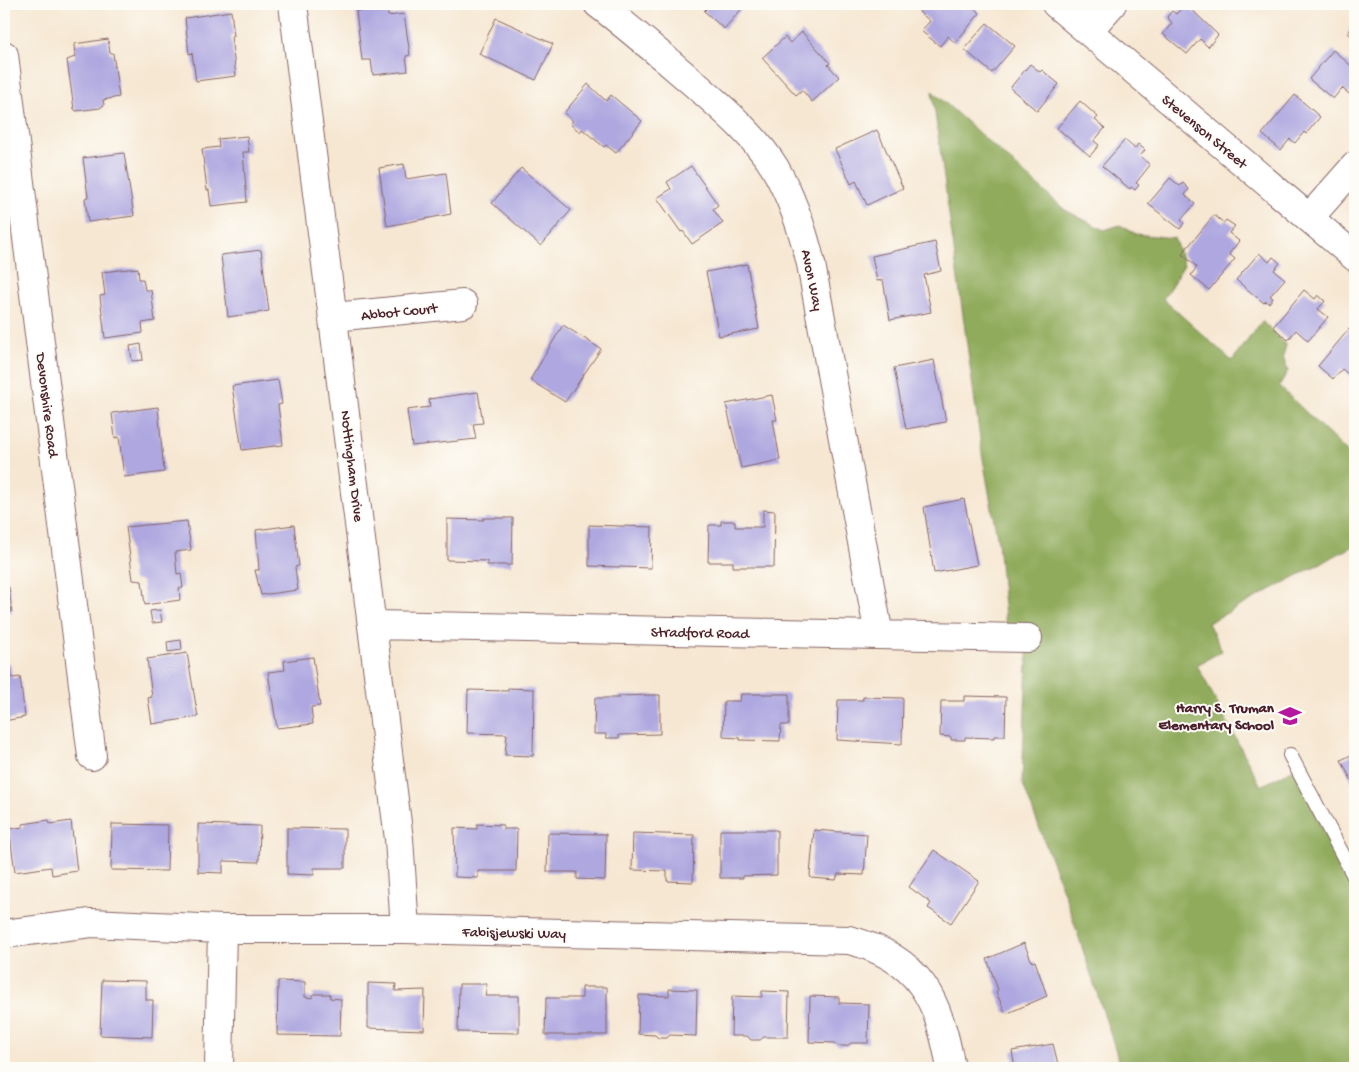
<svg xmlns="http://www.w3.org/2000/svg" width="1359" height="1072" font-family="'Gochi Hand',sans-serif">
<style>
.forest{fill:#90ab5c;stroke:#6d6544}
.building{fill:#afa8e0}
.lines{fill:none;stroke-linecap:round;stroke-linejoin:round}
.service-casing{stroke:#866565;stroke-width:16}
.minor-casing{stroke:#866565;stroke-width:30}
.service{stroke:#fff;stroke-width:14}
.minor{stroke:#fff;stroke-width:28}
.labels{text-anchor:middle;stroke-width:4;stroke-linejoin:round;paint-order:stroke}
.street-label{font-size:15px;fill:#4a1f2b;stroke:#fdfcf7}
.poi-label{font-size:15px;font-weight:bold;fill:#4a1f2b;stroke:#fdfcf7;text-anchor:end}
</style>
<rect width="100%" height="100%" fill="#fdfcf7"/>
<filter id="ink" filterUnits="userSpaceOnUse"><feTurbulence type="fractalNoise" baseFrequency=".02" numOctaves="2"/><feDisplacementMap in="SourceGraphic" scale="10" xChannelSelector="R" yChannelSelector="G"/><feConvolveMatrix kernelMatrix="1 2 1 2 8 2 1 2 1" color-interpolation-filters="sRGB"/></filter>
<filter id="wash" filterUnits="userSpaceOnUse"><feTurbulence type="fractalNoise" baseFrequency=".0096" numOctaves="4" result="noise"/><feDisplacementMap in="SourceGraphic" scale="20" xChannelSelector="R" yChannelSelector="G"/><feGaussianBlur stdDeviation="1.12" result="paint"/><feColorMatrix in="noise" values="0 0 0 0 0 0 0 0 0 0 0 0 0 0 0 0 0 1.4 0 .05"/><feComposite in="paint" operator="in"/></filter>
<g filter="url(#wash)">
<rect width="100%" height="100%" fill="#f6e7d2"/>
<path class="forest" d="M932,91L1065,210L1104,230L1120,225L1136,234L1174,238L1184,265L1163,299L1232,361L1262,321L1286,345L1283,357L1288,371L1279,386L1355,460V545L1208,623L1222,651L1197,665L1261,786L1296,768L1355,878V1068H1119L1116,1051L1066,898L1022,782L1028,639L1007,638L998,542L982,453Z"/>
<g id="blocks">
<path class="building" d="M701,4H746L724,29L704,11L706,9Z
M926,4H969L980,13L955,43L948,36L940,46L921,31L930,21L919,12Z
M1186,4L1218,35L1208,47L1200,39L1187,54L1163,34L1172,23L1167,17L1172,11L1176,14Z
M1219,4H1231L1226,10Z
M387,8L388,16L404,14L410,55L406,56L408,71L373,75L371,60H362L356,11Z
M231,11L234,36H231L236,76L196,81L192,53L189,54L185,18Z
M496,18L553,44L536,80L479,54Z
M987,23L1015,46L992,73L964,49Z
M1355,24V39L1348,33Z
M802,32L830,63L828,65L839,77L812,102L802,90L796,95L762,58L785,37L790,43Z
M108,39L110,53H113L119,97L103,100L104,105L100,108L76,111L74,109L67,60L75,57L74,44Z
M1333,50L1355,69V78L1351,83L1355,87L1349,94L1342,88L1333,99L1309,79Z
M1030,64L1040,72L1042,70L1059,84L1037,111L1010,88Z
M588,84L606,101L611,95L642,121L616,153L606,145L604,147L582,129L580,132L570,124L573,121L564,113Z
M1295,95L1320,117L1306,134L1304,132L1295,143L1290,139L1281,150L1262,134Z
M1080,101L1098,117L1095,120L1105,128L1094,141L1099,145L1090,156L1057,128Z
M877,130L903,188L867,205L856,181L851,184L835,149Z
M247,136L249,152H243L247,202L211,206L209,190H207L202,149L219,147L218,139Z
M1125,140L1135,149L1138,144L1145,150L1140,156L1150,165L1136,183L1139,185L1135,190L1131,187L1130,189L1102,166Z
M124,153L134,216L88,222L85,198L88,197L83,158Z
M404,164L406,179L446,173L451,214L387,226L379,168Z
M691,166L718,205L713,209L723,223L692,244L683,231L681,232L657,198L671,189L667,182Z
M521,168L571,210L541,246L492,203Z
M1170,178L1180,186L1183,183L1189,189L1185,195L1195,204L1181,220L1184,223L1180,229L1148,204Z
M1214,215L1224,223L1226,220L1235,226L1229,233L1239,241L1229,254L1235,259L1209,290L1191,275L1197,267L1182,254Z
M935,242L941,271L924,275L931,312L890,320L883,280L877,281L872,256Z
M261,250L269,311L228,317L221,255Z
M1259,253L1269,262L1273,257L1280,263L1274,270L1285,279L1270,296L1273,298L1269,303L1266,301L1264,303L1236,280Z
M747,264L759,329L719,336L706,272Z
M138,268L139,279H143L145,290H151L155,321L142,323L143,333L105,338L100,296L105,295L102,272Z
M1304,290L1315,299L1318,295L1325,301L1318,309L1328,317L1308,341L1296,330L1288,340L1273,327Z
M563,325L601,349L565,402L530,380Z
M1349,329L1355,334V377L1354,379L1342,369L1333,379L1318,366Z
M141,344L143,360L132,361L130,346Z
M934,360L946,422L906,429L894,368Z
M278,380L282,404L278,405L283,445L242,450L232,386Z
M478,392L483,423L473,424L476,439L412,446L407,410L430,407L429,399Z
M772,395L777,420H773L780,460L741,468L726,404Z
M158,407L164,472L124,477L119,437L115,438L112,413Z
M964,499L977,565L934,573L924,507Z
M763,510L775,511L774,567H733V562H708L709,525H721V521H735V527H763Z
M483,518H513L512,565H487V561L447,560V519L484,520Z
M187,521L191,550L175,552L177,574L181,573L183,588H179L180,600L145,605L142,581L133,580L126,527Z
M294,525L299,566L295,567L298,590L261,595L255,570H259L256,530Z
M589,525L652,527L651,568L589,566Z
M5,582L6,587H9L12,612L4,613Z
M160,610L162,622L152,623L150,611Z
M181,640L182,650L168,652L167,642Z
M187,653L198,717L152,724L148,698L152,697L147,659Z
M313,657L320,706L311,707L313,724L277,728L268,672L285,670L284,661Z
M10,663L12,678L20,677L25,717L4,721V664Z
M508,688L534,689L533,756L505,755L507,734L467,733L468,690L508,691Z
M741,694H789V725H781L780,741L740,740V738L723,737L724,701H740Z
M648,695H660V734L619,735V738H606V734H594L595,698H619V696Z
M964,696L1006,697L1005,736H994V738L965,737V740H951V737L940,736L941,701H964Z
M863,697L903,698L902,744L837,740L838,700H863Z
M1355,753V787L1341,760Z
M49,820L50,824L71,821L77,871L52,875L51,867L15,872L9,829L23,827V824Z
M112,824L168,825L167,871L111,870Z
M198,824L260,826L259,862L223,861V873L198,872Z
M477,824L503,825V829H517L516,871H478V878L455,877L454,828L477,829Z
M287,828L345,829V868H314V875L287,874Z
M720,830H777V875L743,876V878H720Z
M814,830L867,834L864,875L838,874L836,880L811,878L810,875Z
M548,833L606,834L605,880L577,879V872H547Z
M633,833L694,835L693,882L667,881V871L632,870Z
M934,850L979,881L951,923L928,908L931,903L909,887Z
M1024,943L1032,962L1035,961L1047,996L1008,1013L1005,1012L996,992L998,990L987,959Z
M102,980L146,981V1000H153L152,1037L100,1035Z
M278,981L305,982V997L313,998V994H330V998L341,999L340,1036L277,1035Z
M368,983L396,984L395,991L425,990L424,1030L368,1028Z
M459,984H487L485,996H519V1033L458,1032Z
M582,987H607V1035H545L546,998H582Z
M669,989L697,990L696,1036L670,1035L667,1038H658L655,1035L638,1034L639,995L669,996Z
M762,991L789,992L788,1037H764L760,1040H751L747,1036H731L732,996L762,997Z
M810,996L839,997V1003L869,1004L868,1043H851L847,1046H839L834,1043L809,1042Z
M1053,1044L1059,1068H1015L1012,1051Z"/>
</g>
</g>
<g filter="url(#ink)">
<use href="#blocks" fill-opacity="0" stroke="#866565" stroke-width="1"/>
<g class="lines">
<defs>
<path id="service" d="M1290,755L1355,878"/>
<path id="minor" d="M293,4L399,839L405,929
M598,4C632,30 664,58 697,86C723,109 757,138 775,168C792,198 803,230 811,264L879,635
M1056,4L1355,257
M1088,31L1112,4
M4,55L92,756
M1309,218L1355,166
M334,317L463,304
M373,625L1028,638
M4,934L91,923L222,929H405L849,940C921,958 939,1001 951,1068
M219,1068L222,929"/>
</defs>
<use href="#service" class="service-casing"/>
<use href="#minor" class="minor-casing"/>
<use href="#service" class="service"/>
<use href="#minor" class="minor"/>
</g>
</g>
<defs>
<symbol id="school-bare" viewBox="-9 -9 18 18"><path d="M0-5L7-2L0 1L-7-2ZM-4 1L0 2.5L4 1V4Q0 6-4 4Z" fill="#b5179e" stroke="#fdfcf7" stroke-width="2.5" paint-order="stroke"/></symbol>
</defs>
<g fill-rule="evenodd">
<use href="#school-bare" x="1274" y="700" width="32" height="32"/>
</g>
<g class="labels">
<g class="street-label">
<text transform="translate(1205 131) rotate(40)" y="5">Stevenson Street</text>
<text transform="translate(813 280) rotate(78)" y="5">Avon Way</text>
<text transform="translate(399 311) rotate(-6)" y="5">Abbot Court</text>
<text transform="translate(48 405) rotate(83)" y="5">Devonshire Road</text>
<text transform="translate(353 466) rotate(83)" y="5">Nottingham Drive</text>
<text transform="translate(700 632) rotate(1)" y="5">Stradford Road</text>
<text transform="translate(514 932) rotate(1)" y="5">Fabisjewski Way</text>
</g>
<g class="poi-label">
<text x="1274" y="712">Harry S. Truman<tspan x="1274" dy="17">Elementary School</tspan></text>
</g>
</g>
<rect width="1359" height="1072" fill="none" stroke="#fdfcf7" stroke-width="20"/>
</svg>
